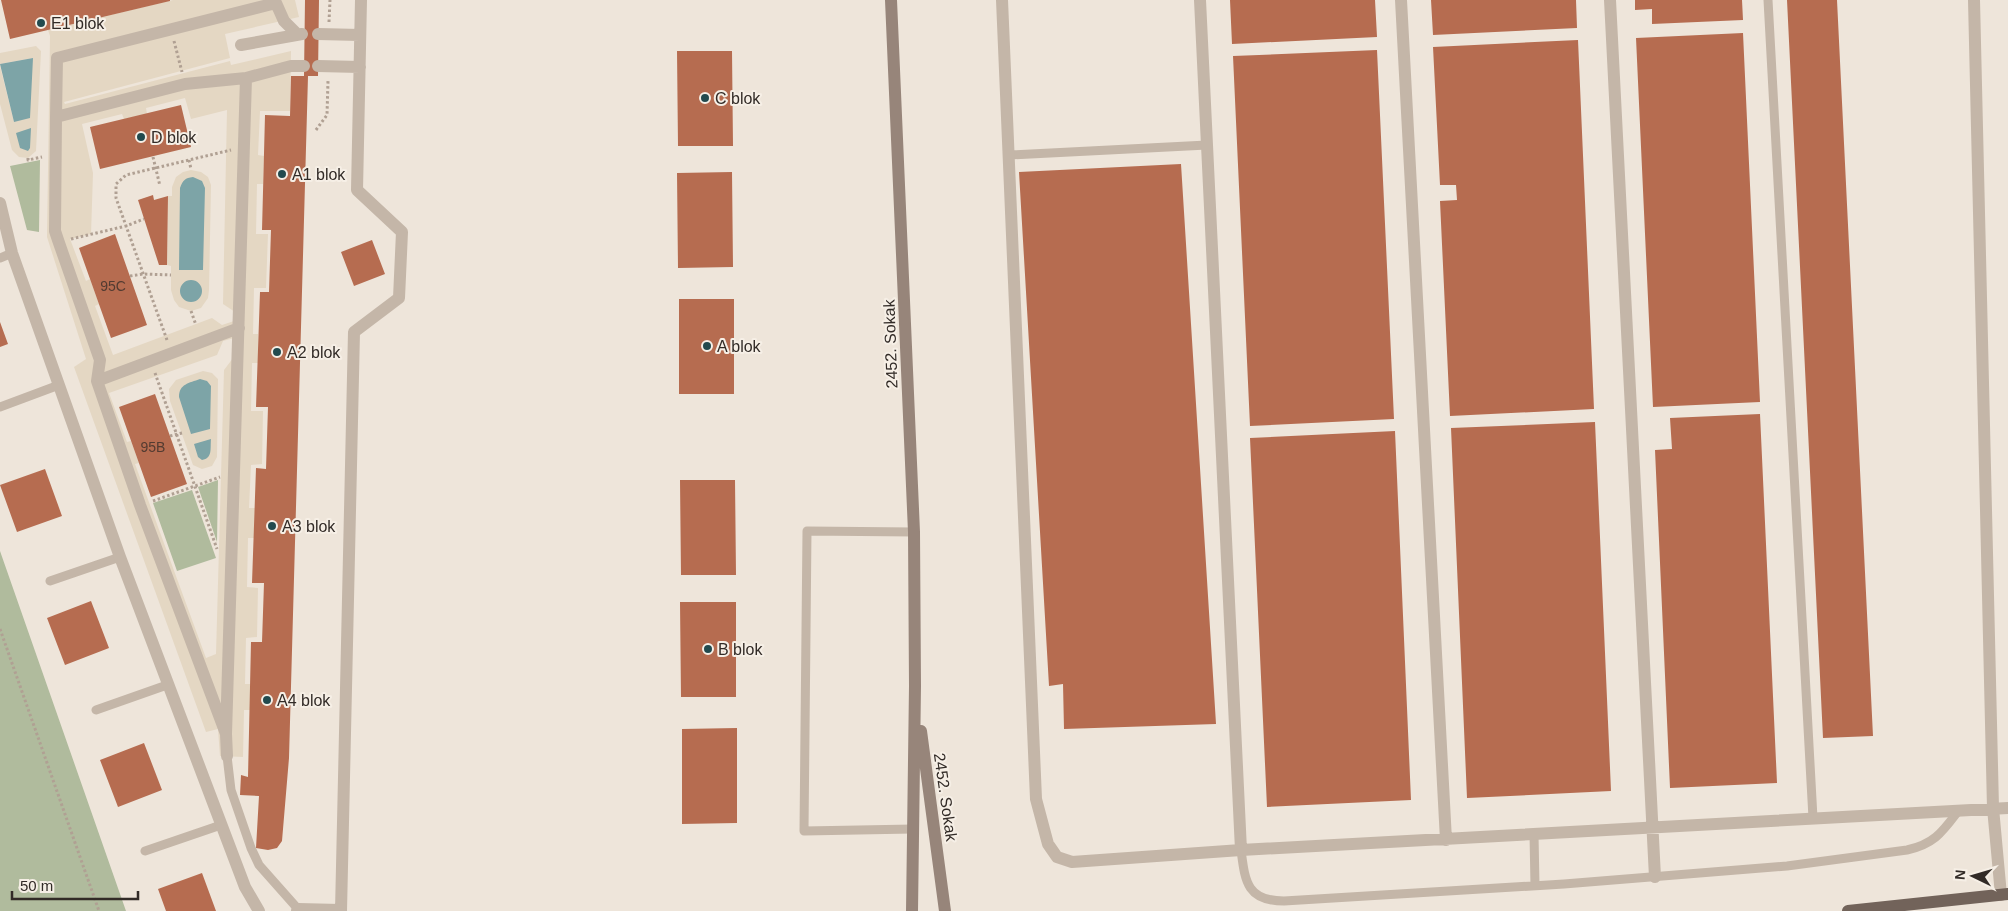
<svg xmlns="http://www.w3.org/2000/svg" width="2008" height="911" font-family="Arial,sans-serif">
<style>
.green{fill:#b0bb9d}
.plaza{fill:#e4d7c3;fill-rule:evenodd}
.water{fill:#7da4a7}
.building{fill:#b66c50}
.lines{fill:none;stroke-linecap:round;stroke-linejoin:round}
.path{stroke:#b0a093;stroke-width:3;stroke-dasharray:2.5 2.5;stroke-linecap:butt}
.service{stroke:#c4b6a8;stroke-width:9}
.minor{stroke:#c4b6a8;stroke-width:12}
.secondary{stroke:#97857a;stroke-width:12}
.primary{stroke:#72635a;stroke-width:12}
.poi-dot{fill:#224a4e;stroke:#f6efe6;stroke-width:2}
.labels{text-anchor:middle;stroke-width:4;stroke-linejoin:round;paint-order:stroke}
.number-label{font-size:14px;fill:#533b31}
.poi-label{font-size:16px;fill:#322b27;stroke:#f6efe6;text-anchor:start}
.street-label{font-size:16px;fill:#322b27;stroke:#f6efe6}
</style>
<rect width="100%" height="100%" fill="#eee5da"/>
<path class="green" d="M40,160L39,232L27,230L10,166Z
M218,480L217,542L198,487Z
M192,490L216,558L177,571L153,503Z
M0,551L126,911H0Z"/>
<path class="plaza" d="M173,0H295L299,17L225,34L230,58L64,102L65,104L230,61L231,65L291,51L290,111H260L258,155L264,156L263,184H257L256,234H268L266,288H254L253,334H258V363H252L251,411H263L262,464L251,465L249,508H255L254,538H248L247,587L258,588L257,637L246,638L245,684H250V710H244L243,757L220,756L218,729L206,732L74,367L86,359L47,237L50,36L48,30ZM185,98L191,119L227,110L223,304L235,312L234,321L222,325L212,318L113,355L95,306L99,304L90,279L86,281L70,239L91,234L93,173L82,124L122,114L124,119L147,114L146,108ZM234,338L233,358L224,370L216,654L206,658L135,464L139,463L131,441L127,442L109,393L217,355L223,341Z
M36,46L41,51L36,151L28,158L19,157L12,150L0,104V66L14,122L33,58L0,64V53Z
M191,170L201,172L208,177L211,185L209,290L208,298L201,308L191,311L179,307L174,300L171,290V266L167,265L168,196H172V187L176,177L183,172Z
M203,371L212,373L218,379L217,457L212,466L202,469L193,465L170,401L169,389L176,380Z"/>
<path class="water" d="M33,58L30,118L14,122L0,64Z
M31,128L30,148L28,151L20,148L16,133Z
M193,177L202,181L205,188L203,270H179L180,188C183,180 185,178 193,177Z
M180 291a11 11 0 1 1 22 0a11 11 0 1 1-22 0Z
M200,379L207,381L211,386L210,429L191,434L179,397C179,384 189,383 200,379Z
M211,439C210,449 213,458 202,460L198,457L194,444Z"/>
<path class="building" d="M1,0H170V1L10,39Z
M305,0H319L318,76H308L289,758L282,841L277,848L268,850L256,848L259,796L240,795L241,775L248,777L251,642H262L264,583H252L256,468L266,469L268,407H256L260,292H269L271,230H262L265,115L290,116L291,76H304Z
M1230,0H1375L1377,37L1232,44Z
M1431,0H1576L1577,28L1433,35Z
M1635,0H1742L1743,20L1652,24V9L1635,10Z
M1787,0H1837L1873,736L1823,738Z
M1743,33L1760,402L1653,407L1636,38Z
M1578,40L1594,409L1450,416L1440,201L1457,200L1456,185H1440L1433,47Z
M1377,50L1394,419L1250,426L1233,56Z
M677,51H732L733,146H678Z
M181,105L191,147L100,169L90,127Z
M1181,164L1216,724L1064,729L1063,684L1049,686L1019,172Z
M732,172L733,267L678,268L677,173Z
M153,195L154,200L168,196L167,265H159L138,200Z
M115,234L147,325L111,338L79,248Z
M372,240L385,274L354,286L341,252Z
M679,299H734V394H679Z
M0,322L8,344L0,347Z
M155,394L187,484L151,497L119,407Z
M1760,414L1777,783L1670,788L1655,450L1672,449L1670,418Z
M1595,422L1611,791L1467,798L1451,428Z
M1395,431L1411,800L1267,807L1250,438Z
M45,469L62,516L17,532L0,485Z
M680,480H735L736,575H681Z
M91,601L109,648L65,665L47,618Z
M680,602H736V697H681Z
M737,728V823L682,824V729Z
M144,743L162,790L118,807L100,760Z
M202,873L216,911H166L158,889Z"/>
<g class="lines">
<path class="path" d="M329,22L330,0
M174,41L182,72
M316,130L327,115L328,81
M153,157L160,186
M28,158V160L42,157
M189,160L191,169
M71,239L126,226L144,219
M130,276L143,274L171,275
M191,311L196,325
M167,340L116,198V184L126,175L231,150
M155,373L217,549
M170,436L182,433
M153,501L220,477
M0,629L99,911"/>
<path class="service" d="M1768,0L1813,818
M1009,155L1207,145
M0,258L12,253
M0,407L59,385
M50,581L120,557
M96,710L167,685
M227,756L231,790L251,848L259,865L298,909
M913,829L804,831L807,531L914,532
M1534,834L1535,886
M1241,850C1245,880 1246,901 1284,901L1564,884L1787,866L1907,850C1935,844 1943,831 1959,810
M145,851L221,825"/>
<path class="minor" d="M1002,0L1036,799L1048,844L1057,857L1072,862L1241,850L2008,808
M1200,0L1241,850
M1401,0L1446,840
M1610,0L1655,877
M1974,0L1993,808L2001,895
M297,34L284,21L276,3L57,58L56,117L185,84L246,78L291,66H304
M318,34L360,35
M241,45L302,34
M318,66L360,67
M56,117L55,231L58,240L100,360L97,381L140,505L226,734L246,78
M0,203L12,253L120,557L245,887L259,911
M97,381L239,328
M226,734L227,756
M297,911L298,909L340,910
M341,911L354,332L399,298L402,232L357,190L361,0"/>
<path class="secondary" d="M891,0L914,532L915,686L912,911
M921,731L945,911"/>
<path class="primary" d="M1848,911L2008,894"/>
</g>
<g class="poi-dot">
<circle cx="41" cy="23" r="5"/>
<circle cx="705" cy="98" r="5"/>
<circle cx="141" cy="137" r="5"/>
<circle cx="282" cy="174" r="5"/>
<circle cx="707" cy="346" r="5"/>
<circle cx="277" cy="352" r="5"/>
<circle cx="272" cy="526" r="5"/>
<circle cx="708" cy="649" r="5"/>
<circle cx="267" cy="700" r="5"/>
</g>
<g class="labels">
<g class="number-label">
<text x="113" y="291">95C</text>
<text x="153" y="452">95B</text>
</g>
<g class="poi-label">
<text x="51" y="29">E1 blok</text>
<text x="715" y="104">C blok</text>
<text x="151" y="143">D blok</text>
<text x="292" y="180">A1 blok</text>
<text x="717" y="352">A blok</text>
<text x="287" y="358">A2 blok</text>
<text x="282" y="532">A3 blok</text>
<text x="718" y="655">B blok</text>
<text x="277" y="706">A4 blok</text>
</g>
<g class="street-label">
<text transform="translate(890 344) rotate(-92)" y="6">2452. Sokak</text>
<text transform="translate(946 797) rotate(82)" y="6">2452. Sokak</text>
</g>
</g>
<g transform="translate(1973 876) rotate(275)" stroke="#f6efe6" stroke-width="4" paint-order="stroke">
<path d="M0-4L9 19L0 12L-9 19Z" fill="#322b27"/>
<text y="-8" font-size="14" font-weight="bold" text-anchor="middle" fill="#322b27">N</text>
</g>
<path d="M12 891v8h126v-8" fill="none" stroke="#322b27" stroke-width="2.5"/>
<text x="20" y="891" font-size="15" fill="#322b27" stroke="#f6efe6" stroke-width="4" paint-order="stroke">50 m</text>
</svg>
